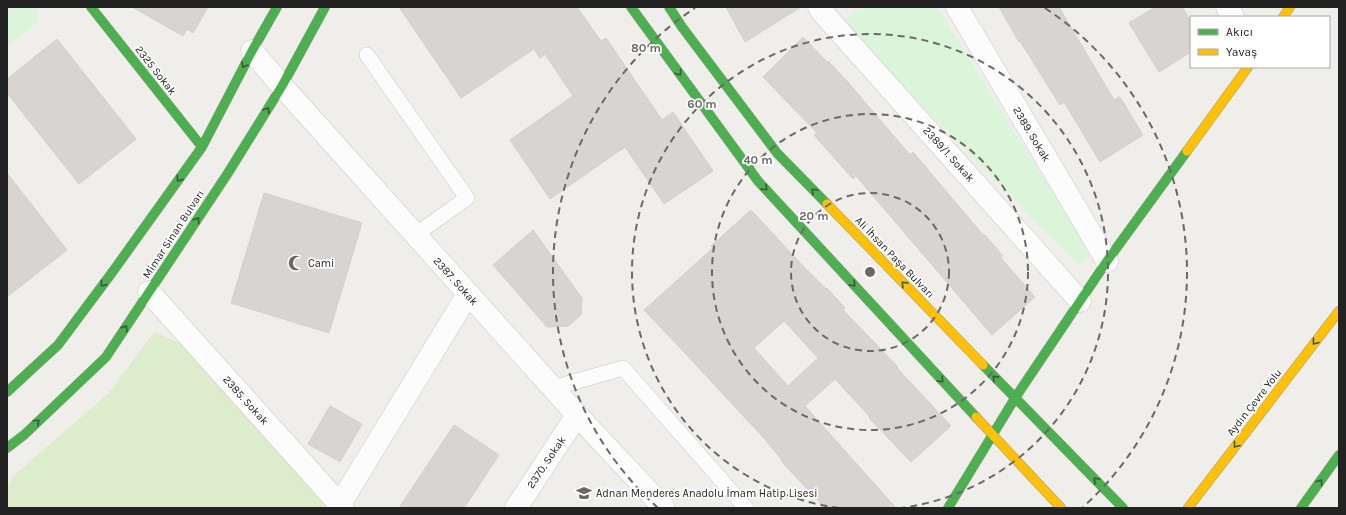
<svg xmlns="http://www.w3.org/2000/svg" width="1346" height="515" font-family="Karla,sans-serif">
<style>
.grass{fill:#ddeccb}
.park{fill:#daf5da}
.building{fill:#d7d4d2;stroke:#d3d0cc;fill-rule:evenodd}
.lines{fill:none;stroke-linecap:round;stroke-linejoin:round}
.lane-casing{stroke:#c9c8c7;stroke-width:16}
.street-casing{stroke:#c9c8c7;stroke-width:23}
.fast-casing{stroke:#999a82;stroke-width:10}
.slow-casing{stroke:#999a82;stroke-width:10}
.lane{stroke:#fdfcfc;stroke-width:15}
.street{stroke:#fdfcfc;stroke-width:22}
.fast{stroke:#4caf50;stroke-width:9}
.slow{stroke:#ffc107;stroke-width:9}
.oneway{stroke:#335a34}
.ring{fill:none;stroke:#6a6968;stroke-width:2;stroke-dasharray:7 5}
.labels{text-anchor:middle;stroke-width:3.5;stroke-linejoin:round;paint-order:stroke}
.street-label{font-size:11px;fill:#222;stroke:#fff}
.poi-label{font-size:11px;fill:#222;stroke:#fff;text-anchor:start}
.centre{fill:#6a6968;stroke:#fff;stroke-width:2}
.ring-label{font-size:12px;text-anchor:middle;font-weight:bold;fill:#6a6968;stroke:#fff;stroke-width:3.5;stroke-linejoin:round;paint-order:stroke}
</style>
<rect width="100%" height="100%" fill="#f0eeeb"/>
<path class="grass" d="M154,332L183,344L332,508H7V488L13,476L109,393Z"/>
<path class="park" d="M7,7H37L38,22L7,46Z
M863,7H937L1091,255L1079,266L840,21Z"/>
<path class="building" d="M132,7H208L193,33L187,29L183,36Z
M399,7H577L601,41L606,38L662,120L673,112L713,171L664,204L625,147L550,199L510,140L573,96L545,54L540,58L534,49L461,98Z
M726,7H801L745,42Z
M999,7H1059L1114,100L1120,97L1143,135L1100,162L1064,102L1060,105L1020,41L1019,42Z
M1155,7H1182L1191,22V52L1159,72L1129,23Z
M803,37L827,62L828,61L846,80L910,155L913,152L984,236L985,235L1003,256L1001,258L1035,297L992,335L856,176L853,179L814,135L817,133L763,77Z
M57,39L136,139L79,184L7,93V79Z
M7,173L67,250L7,297Z
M264,193L362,223L329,333L231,303Z
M751,210L804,267L826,289L827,288L845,308L843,310L898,367L897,368L951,426L911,462L869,418L870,417L835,379L805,406L896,508H825L781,461L782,460L762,436L684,352L644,310L713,248L711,246ZM784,321L818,358L788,386L754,348Z
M533,230L582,298L581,315L568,326L547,327L493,265Z
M330,406L362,424L340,462L308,444Z
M454,425L499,455L464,508H399Z"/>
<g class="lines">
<defs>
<path id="lane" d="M367,55L467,198L415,235
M553,388L623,368L746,508"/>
<path id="street" d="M819,7L822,12L1080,301
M957,7L1107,261
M1227,7L1233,17
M252,51L282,86L577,415L664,508
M149,292L343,508
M340,504L468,294
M516,508L577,415"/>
<path id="fast" d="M91,7L202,147
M631,7L758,181L976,417
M669,7L682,27L777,153L827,204
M983,365L1123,508
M7,392L58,345L111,274L202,147L252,51L277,7
M7,448L24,435L106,357L228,173L282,86L325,7
M948,508L1015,398L1107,261L1187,151
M1301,508L1339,455"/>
<path id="slow" d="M1283,17L1290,7
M1187,151L1248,67
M827,204L983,365
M976,417L1061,508
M1188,508L1339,311"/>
</defs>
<use href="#lane" class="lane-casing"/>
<use href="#street" class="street-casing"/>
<use href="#fast" class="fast-casing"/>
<use href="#slow" class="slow-casing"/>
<use href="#lane" class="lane"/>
<use href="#street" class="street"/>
<use href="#fast" class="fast"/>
<use href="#slow" class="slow"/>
</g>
<defs><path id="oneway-chevron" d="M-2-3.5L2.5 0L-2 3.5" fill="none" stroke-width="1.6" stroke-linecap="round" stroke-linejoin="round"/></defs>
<g class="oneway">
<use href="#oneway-chevron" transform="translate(244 65) rotate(118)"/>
<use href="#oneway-chevron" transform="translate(679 73) rotate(54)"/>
<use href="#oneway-chevron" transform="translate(267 110) rotate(-58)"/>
<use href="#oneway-chevron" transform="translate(179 179) rotate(126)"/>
<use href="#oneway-chevron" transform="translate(765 188) rotate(47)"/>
<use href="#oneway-chevron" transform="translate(814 191) rotate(-134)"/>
<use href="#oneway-chevron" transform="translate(197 220) rotate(-57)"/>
<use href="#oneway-chevron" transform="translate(103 284) rotate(127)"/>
<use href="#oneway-chevron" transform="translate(853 284) rotate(47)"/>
<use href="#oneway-chevron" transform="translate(904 284) rotate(-134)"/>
<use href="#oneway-chevron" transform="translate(125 328) rotate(-57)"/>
<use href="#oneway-chevron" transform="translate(1315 342) rotate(128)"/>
<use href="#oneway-chevron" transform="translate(995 378) rotate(-134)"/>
<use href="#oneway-chevron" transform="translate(941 380) rotate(47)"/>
<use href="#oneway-chevron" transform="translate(37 422) rotate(-43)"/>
<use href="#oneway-chevron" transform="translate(1236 445) rotate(128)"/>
<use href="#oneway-chevron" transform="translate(1096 480) rotate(-135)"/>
<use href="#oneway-chevron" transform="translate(1320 482) rotate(-54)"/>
</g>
<g class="ring">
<circle cx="870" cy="272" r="79"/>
<circle cx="870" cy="272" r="158"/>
<path d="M839 508A238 238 0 1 1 901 508"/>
<path d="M658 508A317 317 0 0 1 695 8M1045 8A317 317 0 0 1 1082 508"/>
</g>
<defs>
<symbol id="mosque-bare" viewBox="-9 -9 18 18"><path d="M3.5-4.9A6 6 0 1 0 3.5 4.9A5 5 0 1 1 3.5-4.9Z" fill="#6a6968" stroke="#fff" stroke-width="2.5" paint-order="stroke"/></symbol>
<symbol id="school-bare" viewBox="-9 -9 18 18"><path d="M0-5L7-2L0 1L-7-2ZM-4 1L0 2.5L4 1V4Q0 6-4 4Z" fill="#6a6968" stroke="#fff" stroke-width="2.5" paint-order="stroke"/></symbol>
</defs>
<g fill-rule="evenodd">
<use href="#mosque-bare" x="285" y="252" width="22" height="22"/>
<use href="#school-bare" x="573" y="482" width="22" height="22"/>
</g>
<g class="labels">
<g class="street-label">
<text transform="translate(156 70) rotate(52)" y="4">2325 Sokak</text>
<text transform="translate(1032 134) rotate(59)" y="4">2389. Sokak</text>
<text transform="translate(949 154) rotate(48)" y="4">2389/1. Sokak</text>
<text transform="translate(173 234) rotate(-57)" y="4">Mimar Sinan Bulvarı</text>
<text transform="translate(895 257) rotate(46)" y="4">Ali İhsan Paşa Bulvarı</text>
<text transform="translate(456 281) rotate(48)" y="4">2387. Sokak</text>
<text transform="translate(246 400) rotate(48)" y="4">2385. Sokak</text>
<text transform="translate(1254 402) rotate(-52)" y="4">Aydın Çevre Yolu</text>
<text transform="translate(546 462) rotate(-56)" y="4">2370. Sokak</text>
</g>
<g class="poi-label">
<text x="308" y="267">Cami</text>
<text x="596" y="497">Adnan Menderes Anadolu İmam Hatip Lisesi</text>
</g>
</g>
<circle cx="870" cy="272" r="6" class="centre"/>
<g class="ring-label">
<text x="646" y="52">80 m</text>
<text x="702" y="108">60 m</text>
<text x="758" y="164">40 m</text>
<text x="814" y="220">20 m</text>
</g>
<rect width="1346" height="515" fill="none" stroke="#222222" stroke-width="16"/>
<rect x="1190" y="16" width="140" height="52" fill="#ffffff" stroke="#a7a7a7"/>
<rect x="1198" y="29" width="20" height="6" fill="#4caf50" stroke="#a7a7a7"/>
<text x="1226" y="36" font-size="12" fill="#222222">Akıcı</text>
<rect x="1198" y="49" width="20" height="6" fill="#ffc107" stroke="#a7a7a7"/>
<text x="1226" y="56" font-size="12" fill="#222222">Yavaş</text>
</svg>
